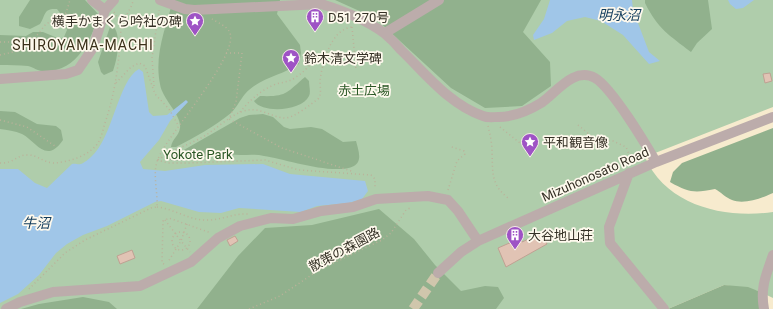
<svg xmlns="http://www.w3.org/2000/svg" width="773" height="309" font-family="Roboto,'Noto Sans JP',sans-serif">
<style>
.green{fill:#afcdab}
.forest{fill:#91b18d}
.water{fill:#a0c6e8}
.building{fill:#e1c3b4;stroke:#bfa193}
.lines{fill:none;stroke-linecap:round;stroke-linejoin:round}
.minor-tunnel{stroke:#d0c6ac;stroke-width:10;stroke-dasharray:10 5;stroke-linecap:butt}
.path{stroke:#bbb29a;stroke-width:1.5;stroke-dasharray:1 3;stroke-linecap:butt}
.minor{stroke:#bcacab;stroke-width:10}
.labels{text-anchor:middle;stroke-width:3.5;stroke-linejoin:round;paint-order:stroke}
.poi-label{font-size:13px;fill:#343025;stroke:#fef9ed;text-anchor:start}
.park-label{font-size:13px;fill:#2a5725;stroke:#fef9ed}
.street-label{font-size:13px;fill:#343025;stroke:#fef9ed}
.water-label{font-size:14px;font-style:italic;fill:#0f3a5b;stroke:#fef9ed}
.neighbourhood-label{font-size:14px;letter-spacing:1px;fill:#392f18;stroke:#fef9ed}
</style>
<rect width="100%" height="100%" fill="#f7ebce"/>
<path class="green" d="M0,0H773V107L645,157C666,206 725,219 773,212V298L758,291L724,285L668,309H0Z"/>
<path class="forest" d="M30,0H85L99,15C91,40 76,74 42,71C38,71 33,67 28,66C19,65 9,65 0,65V35L26,36L33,32H43L60,39L64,37L67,30L60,13L57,9C43,8 46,15 40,24L30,29L19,26V17Z
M173,0H280L277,14L300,45L301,53L299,64C283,75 259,78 245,94C240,100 237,107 231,113C214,127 195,137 176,147H171C172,139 179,136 180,128C182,115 162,99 160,84C154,55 166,27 173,0Z
M327,0H541L523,32L550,62L551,86L522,106L485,108L451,88L375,18L335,0Z
M645,0H708L712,29L697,43L691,52C669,35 658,29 645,3Z
M111,24C123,33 117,59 113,71L104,75L101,72L98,62Z
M305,77L309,81C309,86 311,92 309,96C302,111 263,114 254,101L260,96C287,97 286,93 305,77Z
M0,111L15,112L37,124L56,126L61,130L63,140C46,165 36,141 22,134C15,131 7,130 0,129Z
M263,114L273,117L284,127L290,129L311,127L322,129L343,142L356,141C358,149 363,161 354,166C334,176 285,159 264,156C256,154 248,155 240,155C234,155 227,154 221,154C208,155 178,165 168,159L240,118L249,115Z
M773,128V193C762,198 744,205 732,200C726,198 721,192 715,189C695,193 689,193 670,182L673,172L682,163Z
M379,209L414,239L435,265L461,291L485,286L498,287L504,298L496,309H197L238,256L265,228L312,225Z
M724,285L748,287L758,291L762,309H668Z
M83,297L109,302L117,309H21L39,304Z"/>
<path class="water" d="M550,0H632L633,10L649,52L660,61L649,64L623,35L601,21L585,17L567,21L552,33L534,40L533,35L544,19Z
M728,0H754L743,8L736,9L730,4Z
M139,69L143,72L149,112L153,116L167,115L186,100L188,102L170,121L159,140L140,162L143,169L165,171L205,165L263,164L290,174L365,181L368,191L362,199L349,203L317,206L301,212L239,208L221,213L199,212L161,201L155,202L107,226L83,235L67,244L56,253L39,275L18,294L0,303V169H18L35,183L47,188L72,164C76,163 77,165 81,164C84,163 89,159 91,157C113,138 118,80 139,69Z"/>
<path class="building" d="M770,73L772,81L765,83L763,74Z
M542,233L547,244L506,267L498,248L521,238L522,242Z
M235,236L238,241L230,246L227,240Z
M132,250L135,258L120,264L117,256Z"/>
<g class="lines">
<path class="minor-tunnel" d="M413,309L438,273"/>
<path class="path" d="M114,12L122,24
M352,27L356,70
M0,42H29L33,40L46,24L66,13L70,0
M226,53H242L236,102L229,119L282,148L354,172
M0,55L26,49L33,40
M116,83L131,67L139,63L145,66L155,94L169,109L178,125
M154,86L152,58L159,10
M240,112C250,100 261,90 276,84C283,82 290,82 296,77C308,70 312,59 327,53
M0,120L27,127L55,146
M578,125L596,140L613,141L626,147L630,157L628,165
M488,126C490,134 492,143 492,151C493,171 490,184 508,198
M500,127L520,143
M157,160L168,163H189L265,160L299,170L371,175L375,179V189
M158,160C171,151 185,146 199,139C214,132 232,112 248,110C261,108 272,117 284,118C293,119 311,104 318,99C322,94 320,88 320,81C322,63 331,29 352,27
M0,163C13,164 18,154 28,155C38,155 44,163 54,163C69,162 89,156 98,143C101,138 103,130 105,123C116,90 119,62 121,28C122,18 132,10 133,0
M448,190L457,161L465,154L464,151L449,146
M157,207C175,209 190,221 208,220C222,220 234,213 248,214
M165,220L181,241L168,262
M187,224L181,241L190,252
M172 241a9 9 0 1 1 18 0a9 9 0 1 1-18 0Z
M164,264L162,263L163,221L169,218L211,233
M29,289L65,253L85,240L151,208L157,207C158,192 152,172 158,159C166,136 243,52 229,31C226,26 217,22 212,19
M249,309L280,296L319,270L382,240L391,233L406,210L412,207"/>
<path class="minor" d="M92,0L105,10
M160,0L185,9L194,10L321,4C344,11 365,19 384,33C390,38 396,44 401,50C426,74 450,105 483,116C488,118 493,117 498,117C514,117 528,111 541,103C556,93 574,66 595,78C612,88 645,143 656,162
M385,33L439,0
M0,79L66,74L78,70L93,48L105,10L114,0
M629,173L609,227L610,243L664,309
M438,273L461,252L478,241L656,162L773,117
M6,309L20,302L53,292L140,286L191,262L218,238L240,226L271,218L293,219L321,211L353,207L376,199L428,196L448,200L458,211L478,241
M764,309C760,288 766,275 773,255"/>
</g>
<defs>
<symbol id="building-pin" viewBox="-11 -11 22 30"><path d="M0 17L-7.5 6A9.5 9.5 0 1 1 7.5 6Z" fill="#9e53c5" stroke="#fef9ed"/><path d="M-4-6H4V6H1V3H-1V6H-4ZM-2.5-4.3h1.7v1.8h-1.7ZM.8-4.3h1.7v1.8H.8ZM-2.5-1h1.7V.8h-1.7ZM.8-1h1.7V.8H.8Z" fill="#fff"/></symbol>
<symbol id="sight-pin" viewBox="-11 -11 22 30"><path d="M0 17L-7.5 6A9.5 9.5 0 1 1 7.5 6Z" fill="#9e53c5" stroke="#fef9ed"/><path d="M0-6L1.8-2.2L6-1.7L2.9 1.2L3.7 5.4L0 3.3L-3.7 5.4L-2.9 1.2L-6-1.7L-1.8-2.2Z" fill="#fff"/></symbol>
</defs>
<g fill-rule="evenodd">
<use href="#building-pin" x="305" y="7" width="20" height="27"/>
<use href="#sight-pin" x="185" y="11" width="20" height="27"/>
<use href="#sight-pin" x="281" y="48" width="20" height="27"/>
<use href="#sight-pin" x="520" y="132" width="20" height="27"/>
<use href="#building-pin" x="505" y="225" width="20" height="27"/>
</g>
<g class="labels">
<g class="poi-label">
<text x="328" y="22">D51 270号</text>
<text x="182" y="26" text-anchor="end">横手かまくら吟社の碑</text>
<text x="304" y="63">鈴木清文学碑</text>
<text x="543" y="147">平和観音像</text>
<text x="528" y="240">大谷地山荘</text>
</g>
<g class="park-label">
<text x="364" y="95">赤土広場</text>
<text x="198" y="159">Yokote Park</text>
</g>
<g class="street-label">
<text transform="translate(595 174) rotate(-24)" y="5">Mizuhonosato Road</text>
<text transform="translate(344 249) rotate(-28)" y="5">散策の森園路</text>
</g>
<g class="water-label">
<text x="619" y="20">明永沼</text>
<text x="36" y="228">牛沼</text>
</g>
<g class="neighbourhood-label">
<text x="83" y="50">SHIROYAMA-MACHI</text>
</g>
</g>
</svg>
